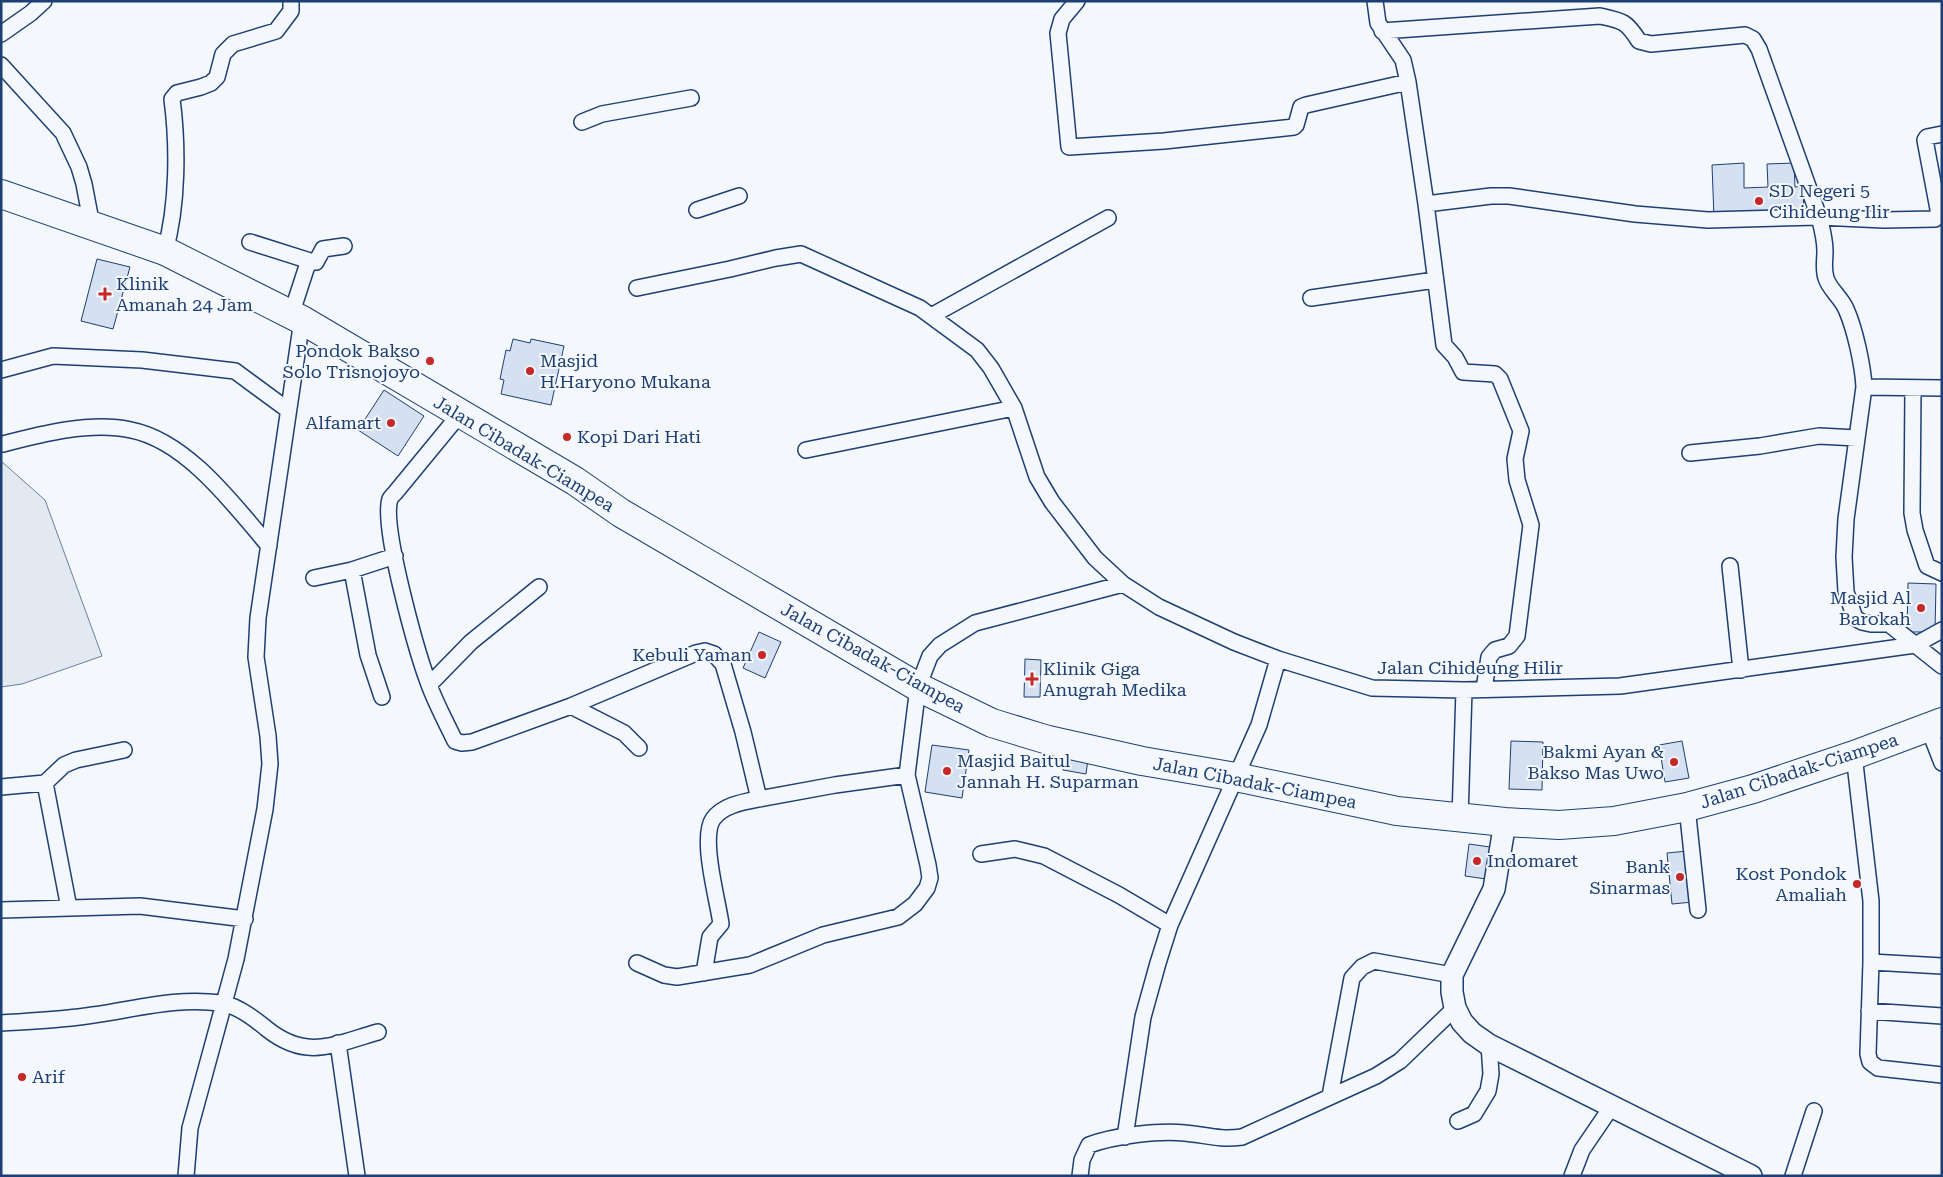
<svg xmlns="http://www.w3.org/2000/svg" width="1943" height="1177" font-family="'Roboto Serif',serif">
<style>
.green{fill:#e3e9f0;stroke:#687fa3}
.building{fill:#d5e0f0;stroke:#1d3f73}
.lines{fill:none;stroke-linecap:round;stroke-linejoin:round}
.street-casing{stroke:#1d3f73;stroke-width:18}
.secondary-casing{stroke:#1d3f73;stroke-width:24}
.highway-casing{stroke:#1d3f73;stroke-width:30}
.street{stroke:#f4f7fb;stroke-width:15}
.secondary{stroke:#f4f7fb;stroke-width:21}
.highway{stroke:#f4f7fb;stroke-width:28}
.poi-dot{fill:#c62828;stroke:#f4f7fb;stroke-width:2}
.labels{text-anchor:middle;stroke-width:4;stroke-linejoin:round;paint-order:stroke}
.poi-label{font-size:18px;fill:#1d3f73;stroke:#f4f7fb;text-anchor:start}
.street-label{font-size:18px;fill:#1d3f73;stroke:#f4f7fb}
</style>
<rect width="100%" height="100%" fill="#f4f7fb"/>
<path class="green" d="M1,461L45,500L102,656L22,684L1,687Z"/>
<path class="building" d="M1744,163V188L1768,187L1767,164L1794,163L1795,187L1803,186L1804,214L1714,218L1712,165Z
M97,259L130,267L113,329L81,321Z
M513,339L530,343L531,339L564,346L551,405L501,394L504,380L500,379L506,350L510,351Z
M384,390L424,416L398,456L358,430Z
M1908,583L1936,584L1935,632H1907Z
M759,632L781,642L765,678L743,668Z
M1025,659L1041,660L1040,697H1024Z
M1511,741L1543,742L1542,790L1509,789Z
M1682,741L1689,778L1665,782L1659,745Z
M932,745L969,750L962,798L925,792Z
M1066,755L1088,759L1086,774L1063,770Z
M1469,844L1490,847L1486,879L1465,876Z
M1688,851L1693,902L1672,904L1667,853Z"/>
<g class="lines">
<defs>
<path id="street" d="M1077,1L1062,19L1058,33L1069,147L1164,141L1294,127L1296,125L1301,107L1306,105L1408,82
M1375,1L1378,23L1403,60L1408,82L1426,204L1444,345L1455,357L1463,372L1495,374L1500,379L1521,431L1515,459L1517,480L1531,525L1517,636L1509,646L1495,650L1489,657L1484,689
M1382,31L1600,16C1623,21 1626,21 1639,41L1651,44L1745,35L1753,39L1759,49L1819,217C1822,228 1825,240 1825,251C1825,260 1823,269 1826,278C1829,289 1841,297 1846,309C1855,329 1863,366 1864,387L1846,519L1844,557L1846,592L1855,618L1862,622L1871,624H1889L1942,666
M1,34L31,13L44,1
M1,65L63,133L79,167L84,184L92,226
M582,122L602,114L691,98
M1426,204L1491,196H1509L1635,214L1708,220L1819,217L1884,220L1935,219L1938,215V209L1925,140L1927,137L1942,134
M697,210L739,196
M250,242L310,261
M165,251C178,205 178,145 172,99L177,93L201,87L211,83L217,77L223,54L233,44L276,31L291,11V1
M637,288L730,269L776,258L801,254L920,308L977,350L991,368L1014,408L1037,477L1052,502L1095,558L1123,584L1159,607L1234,642L1278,659L1372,688L1464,690L1620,686L1915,645L1942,630
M1311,298L1435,280
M291,315L306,269L310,261L316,262L323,249L344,246
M931,316L1108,218
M1,370L53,356L142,360L235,371L288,410
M1864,387L1942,388
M1913,388L1912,513L1915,530L1927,566L1942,573
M460,414L395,493C393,495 391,497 390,499C381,526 417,652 428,682C435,702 446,722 455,741L462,743L472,742L571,706L696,653L705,651L714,654L723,664L743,732L759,799L835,785L907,775
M3,444C41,434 91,421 131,430C187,441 234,505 269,546
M806,450L1014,408
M1690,453L1760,446L1819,436L1857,438
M1730,566L1741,670
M314,578L352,570
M429,685L471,642L539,587
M382,697L368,655L352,570L395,556
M571,706L624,733L639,748
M1928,727L1942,763
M1854,755L1871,901V962L1868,1054L1870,1062L1878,1068L1942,1075
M45,783L69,908
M1,787L45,783L64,765L76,760L124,750
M1687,807L1698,910
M1460,818L1464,690
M981,854L1015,849L1044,856L1119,895L1170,925
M1,910L140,906L245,919
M1871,962L1942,966
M637,963L664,975L677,977L750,965L823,935L898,917L915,904L927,888L930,878L928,865L907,775L918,687L930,656L940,645L975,623L1123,584
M704,973L710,937L721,924C718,901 700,838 713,819C723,805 743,802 759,799
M1869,1011L1942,1016
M1,1023C32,1021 62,1020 93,1015C137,1009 175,997 221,1003C237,1005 255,1019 267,1029C307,1061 335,1044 378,1032
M338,1043L357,1176
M1330,1096L1352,978L1362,967L1374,961L1452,975
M1458,1121L1474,1114L1488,1091L1491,1074L1489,1045
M1125,1137L1143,1017L1158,963L1170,925L1259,725L1278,659
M186,1176L190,1128L236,959L265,809L270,764L268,736L256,657L258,618L302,320
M1080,1176L1082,1160L1089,1145C1113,1136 1159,1130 1185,1133C1207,1135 1218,1140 1242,1137L1376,1076L1400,1061L1455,1008
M1572,1176L1582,1150L1612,1106
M1793,1176L1814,1111"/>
<path id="secondary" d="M1505,822L1494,889L1452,975V992L1455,1008L1462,1022L1472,1033L1489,1045L1751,1176"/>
<path id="highway" d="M1,194L165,251L302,320L575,481L621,513L918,687L992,723L1048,740L1142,761L1236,777L1397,811L1505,822L1559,825L1614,821L1687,807L1753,789L1854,755L1942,722"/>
</defs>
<use href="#street" class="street-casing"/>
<use href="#secondary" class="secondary-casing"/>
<use href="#highway" class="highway-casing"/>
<use href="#street" class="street"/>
<use href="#secondary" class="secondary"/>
<use href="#highway" class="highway"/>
</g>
<g class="poi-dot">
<circle cx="1759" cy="201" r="5"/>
<path d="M102.5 286.5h5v5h5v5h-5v5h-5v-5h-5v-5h5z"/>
<circle cx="430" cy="361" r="5"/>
<circle cx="530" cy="371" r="5"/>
<circle cx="391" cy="423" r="5"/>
<circle cx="567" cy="437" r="5"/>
<circle cx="1921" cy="608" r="5"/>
<circle cx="762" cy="655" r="5"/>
<path d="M1029.5 671.5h5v5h5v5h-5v5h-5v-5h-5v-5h5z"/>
<circle cx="1674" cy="762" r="5"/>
<circle cx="947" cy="771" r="5"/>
<circle cx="1477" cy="861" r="5"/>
<circle cx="1680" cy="877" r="5"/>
<circle cx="1857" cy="884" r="5"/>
<circle cx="22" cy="1077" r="5"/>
</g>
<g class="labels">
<g class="poi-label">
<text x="1769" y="197">SD Negeri 5<tspan x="1769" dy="21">Cihideung Ilir</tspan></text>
<text x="116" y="290">Klinik<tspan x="116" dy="21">Amanah 24 Jam</tspan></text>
<text x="420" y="357" text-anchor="end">Pondok Bakso<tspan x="420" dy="21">Solo Trisnojoyo</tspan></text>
<text x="540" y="367">Masjid<tspan x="540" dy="21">H.Haryono Mukana</tspan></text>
<text x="381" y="429" text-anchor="end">Alfamart</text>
<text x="577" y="443">Kopi Dari Hati</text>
<text x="1911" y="604" text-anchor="end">Masjid Al<tspan x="1911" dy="21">Barokah</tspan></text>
<text x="752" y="661" text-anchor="end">Kebuli Yaman</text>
<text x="1043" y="675">Klinik Giga<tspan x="1043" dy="21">Anugrah Medika</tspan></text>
<text x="1664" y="758" text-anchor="end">Bakmi Ayan &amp;<tspan x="1664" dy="21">Bakso Mas Uwo</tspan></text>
<text x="957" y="767">Masjid Baitul<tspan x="957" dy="21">Jannah H. Suparman</tspan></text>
<text x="1487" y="867">Indomaret</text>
<text x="1670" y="873" text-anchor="end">Bank<tspan x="1670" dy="21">Sinarmas</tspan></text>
<text x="1847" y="880" text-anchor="end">Kost Pondok<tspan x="1847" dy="21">Amaliah</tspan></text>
<text x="32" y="1083">Arif</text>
</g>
<g class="street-label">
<text transform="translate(524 454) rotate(31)" y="6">Jalan Cibadak-Ciampea</text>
<text transform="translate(873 658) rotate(29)" y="6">Jalan Cibadak-Ciampea</text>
<text x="1470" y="674">Jalan Cihideung Hilir</text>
<text transform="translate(1799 771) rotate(-18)" y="6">Jalan Cibadak-Ciampea</text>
<text transform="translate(1255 783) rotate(11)" y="6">Jalan Cibadak-Ciampea</text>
</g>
</g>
<rect width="1943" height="1177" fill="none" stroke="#1d3f73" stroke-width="5"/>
</svg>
